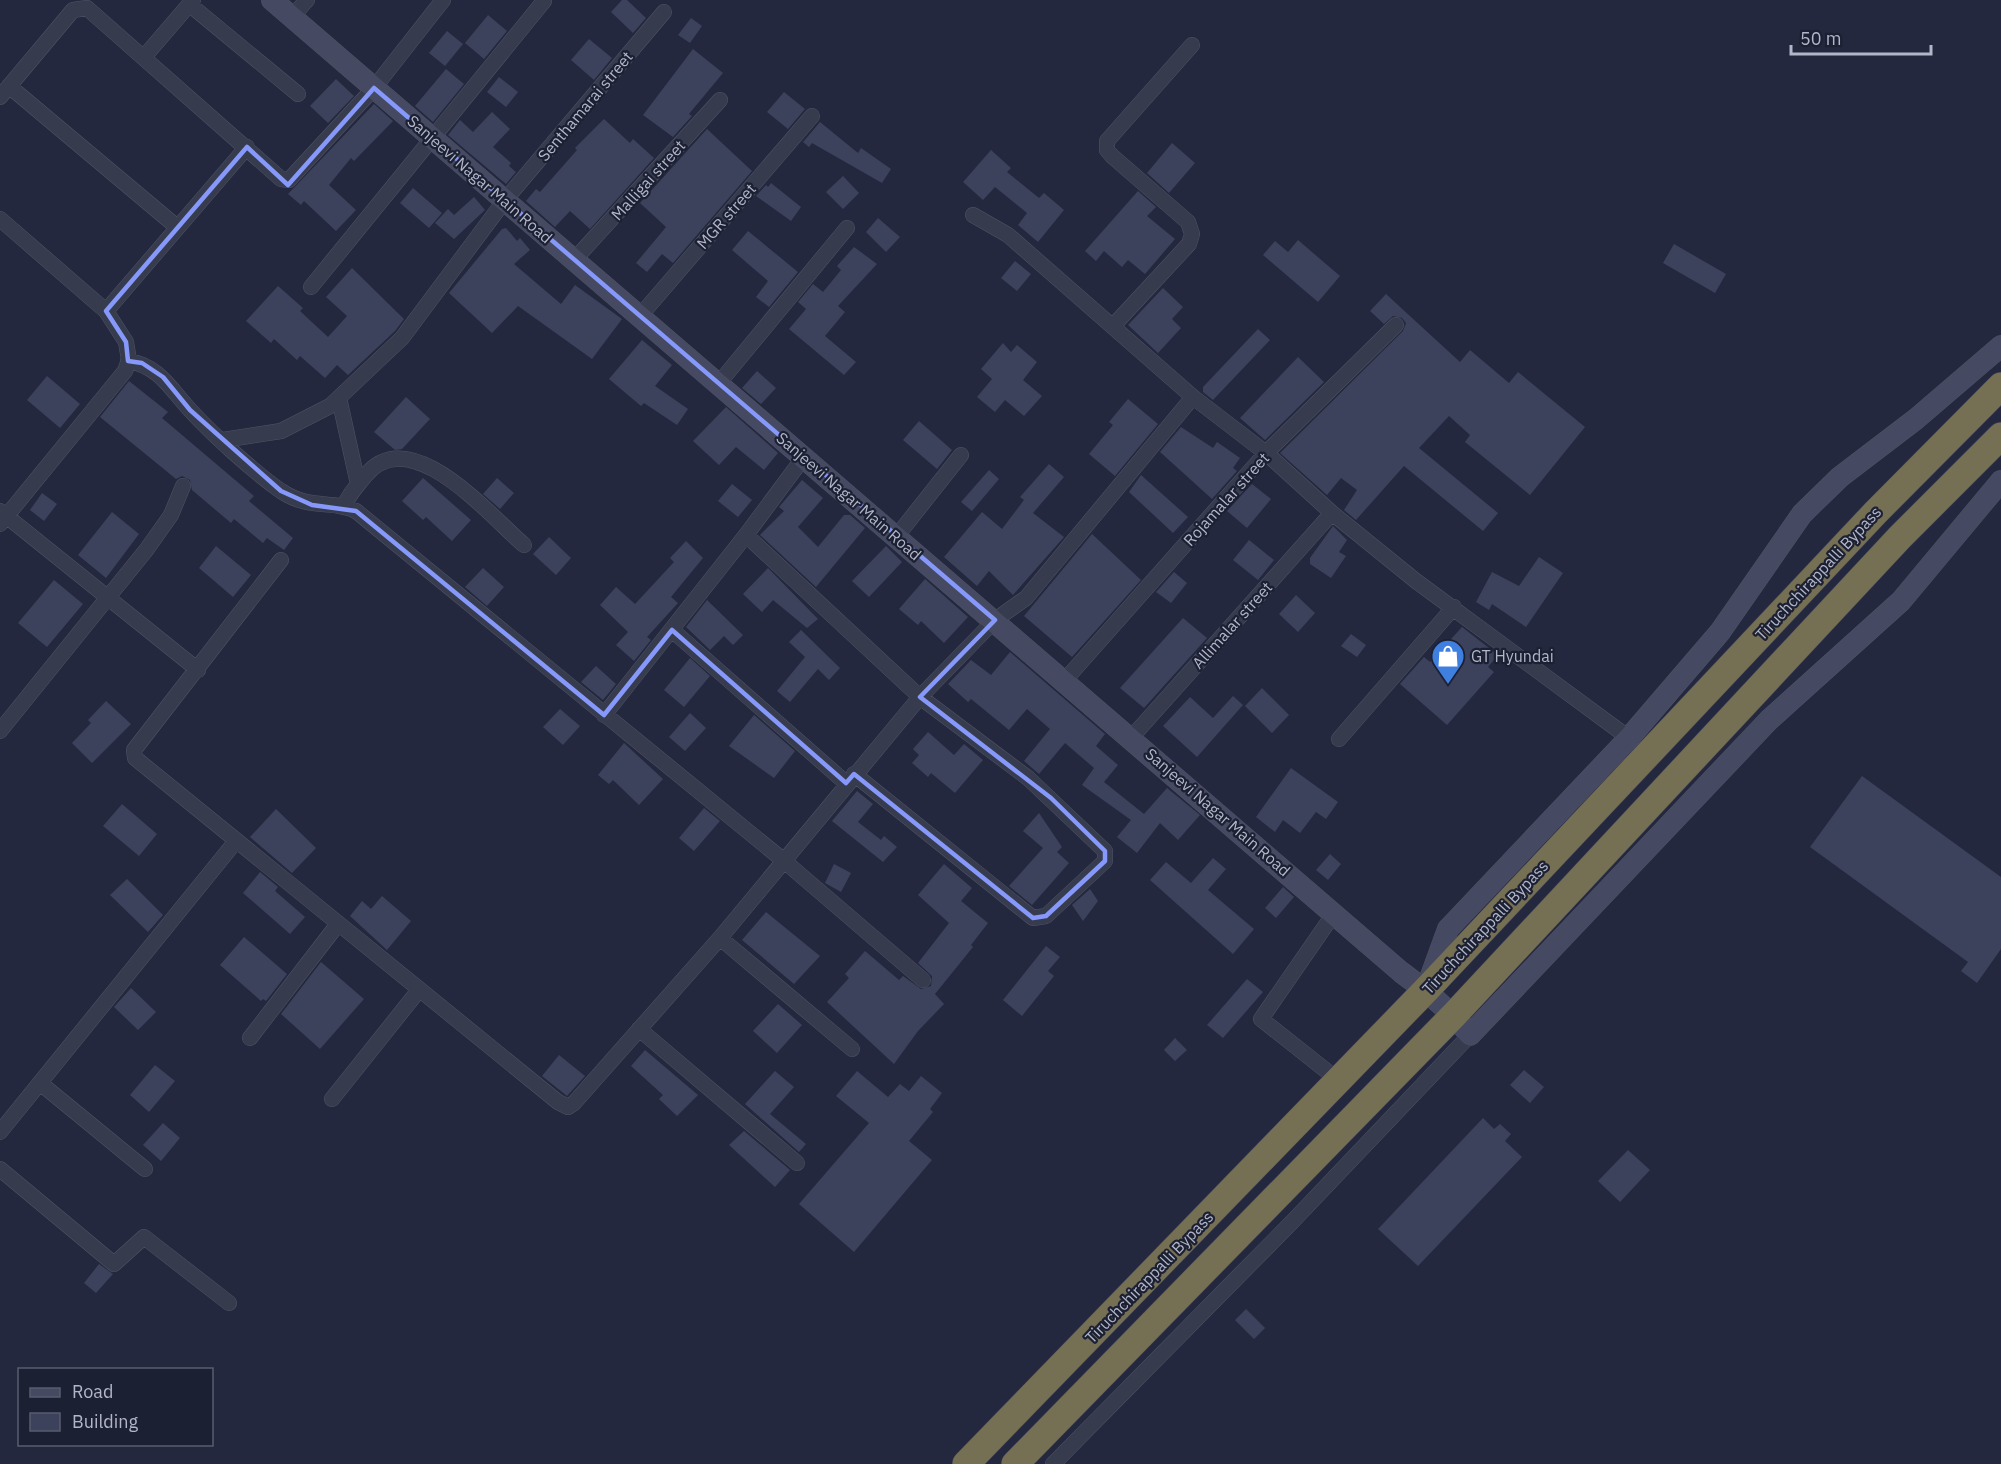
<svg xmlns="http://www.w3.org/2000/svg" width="2001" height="1464" font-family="'IBM Plex Sans',sans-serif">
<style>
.building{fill:#3d425c}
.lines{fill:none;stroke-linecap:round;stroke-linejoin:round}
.street-casing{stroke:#4f5366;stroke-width:16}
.secondary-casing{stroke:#4f5366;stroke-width:22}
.highway-casing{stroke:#3f4356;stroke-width:28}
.street{stroke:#373b4e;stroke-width:15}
.secondary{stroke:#454961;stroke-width:21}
.highway{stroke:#756f54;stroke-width:27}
.marked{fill:none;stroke:#8699fb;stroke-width:4.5;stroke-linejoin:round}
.labels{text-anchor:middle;stroke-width:4.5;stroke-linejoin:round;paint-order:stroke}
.street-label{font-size:16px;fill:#b3b6c9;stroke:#1c2033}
.poi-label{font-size:16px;fill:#b3b6c9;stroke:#1c2033;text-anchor:start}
</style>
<rect width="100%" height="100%" fill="#23283e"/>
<path class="building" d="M622,0H627L646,18L633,33L611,12Z
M488,15L507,31L484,59L465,43Z
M691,18L702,26L690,43L678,35Z
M447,31L463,44L445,66L429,53Z
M589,39L612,58L594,80L571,60Z
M693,49L723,73L689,114L692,116L673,137L643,115Z
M446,69L464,84L433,122L415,106Z
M499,77L518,92L506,107L487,92Z
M336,79L354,96L328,123L310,106Z
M784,92L805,109L788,129L767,112Z
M374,104L393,121L354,161L351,158L329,185L356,210L336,231L304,201L301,205L288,194Z
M492,112L510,129L493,147L511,163L509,166L516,172L506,184L448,135L460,120L473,132Z
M604,119L630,143L633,139L654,158L590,229L570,211L555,227L526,201L536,189L540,192L577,150L575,148Z
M820,122L858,153L861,148L891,169L882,183L812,143L809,147L803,142Z
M707,129L752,171L673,263L662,254L647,272L636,263L666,227L640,203Z
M1172,143L1195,163L1169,193L1147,173Z
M991,150L1011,168L1007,172L1039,198L1044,193L1064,210L1038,242L1018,225L1027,213L995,187L983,200L963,182Z
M843,176L859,193L843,209L826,192Z
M771,183L801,207L791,221L756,196L766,185L768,187Z
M413,188L442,213L429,228L400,203Z
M1138,191L1156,207L1147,216L1175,239L1145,274L1128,260L1122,267L1104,251L1096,261L1085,251Z
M474,197L485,210L454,239L435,223L448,209L454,215Z
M878,218L900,237L886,252L866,232Z
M506,228L517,241L520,238L530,250L514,264L561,304L575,285L622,319L592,359L518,306L492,333L449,293L502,229Z
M748,231L798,272L769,307L756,297L768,281L732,250Z
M1298,240L1340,276L1318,302L1263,255L1275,241L1288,252Z
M1674,244L1726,274L1715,293L1663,263Z
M854,247L877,264L838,306L845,312L825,336L856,362L844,375L789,329L806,309L798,302L813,284L823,292L841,270L837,266Z
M1015,261L1031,274L1017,291L1001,278Z
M352,268L404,319L395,331L348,375L337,365L325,378L300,356L297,360L274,339L271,343L246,321L278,286L303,308L300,311L328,337L347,316L326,297Z
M1163,288L1183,307L1172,319L1181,328L1158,353L1128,325Z
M1386,294L1460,362L1470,350L1509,383L1518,372L1585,427L1530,495L1465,442L1470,435L1449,416L1419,448L1498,513L1483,531L1404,466L1356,520L1344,510L1357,490L1341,478L1327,495L1280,453L1403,331L1406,323L1402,318L1393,316L1384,324L1370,311Z
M1258,329L1270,340L1213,400L1203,392V387Z
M642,340L672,365L655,386L688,409L677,425L644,403L641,406L609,379Z
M1003,343L1011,352L1017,345L1037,362L1023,380L1042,396L1024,416L1005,400L995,412L977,397L992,379L981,369Z
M1298,357L1324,382L1265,440L1240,418Z
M757,371L776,388L761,404L742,388Z
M47,376L80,404L60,428L27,400Z
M129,381L168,412L162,418L254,496L249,501L293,538L284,550L267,538L263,543L234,519L231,523L192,490L190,480L182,476L176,479L100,417Z
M406,397L430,419L402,449L395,450L374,432Z
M1128,399L1158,424L1115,476L1089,454L1113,425L1109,422Z
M726,407L778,453L764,470L736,447L719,465L693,441Z
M919,421L952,450L937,469L903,440Z
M1181,427L1213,448L1217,442L1240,458L1233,468L1237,471L1212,499L1160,452Z
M1049,464L1064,477L1033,513L1064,537L1013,595L989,571L977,586L944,557L982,512L1002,529L1024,500L1020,497Z
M989,470L999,479L972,511L961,502Z
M1141,475L1188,517L1173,533L1129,492Z
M423,478L471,520L452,541L426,517L423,520L402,501Z
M497,478L514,493L500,509L483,494Z
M802,480L823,498L798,527L818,547L844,515H850L865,528L816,587L760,535L784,511L779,507Z
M732,484L752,500L738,517L718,501Z
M1252,484L1271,499L1247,528L1227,511Z
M42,493L57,504L44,521L30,510Z
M112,512L139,534L106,578L78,555Z
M1333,526L1347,540L1339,552L1346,556L1331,578L1310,564V558Z
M1092,534L1141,580L1072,657L1024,616Z
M549,537L571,558L556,575L533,554Z
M1249,540L1274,560L1258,580L1233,560Z
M686,541L703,558L671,597L678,603L647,637L651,640L634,661L616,645L628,632L600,605L616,587L635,604L674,562L670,558Z
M216,546L251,575L233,597L199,568Z
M886,546L902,562L869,597L852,581Z
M1539,557L1563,573L1526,627L1492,604L1489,610L1476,602L1492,572L1519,586Z
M483,568L504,587L487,606L465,587Z
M768,568L818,619L807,628L773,600L762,612L743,594Z
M1174,572L1187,583L1171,603L1156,592Z
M925,579L968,617L944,643L921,621L918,625L899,609Z
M54,580L83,604L47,647L18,623Z
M1296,595L1315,613L1298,632L1279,614Z
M707,600L743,635L733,645L724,636L710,650L686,627Z
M1183,618L1207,638L1144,708L1120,688Z
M1462,627L1498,655L1488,667L1494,672L1447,725L1400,684L1424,657L1430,662Z
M801,630L840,668L829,680L818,669L790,702L777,691L805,657L789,642Z
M1351,634L1366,645L1357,657L1341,646Z
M1010,652L1105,734L1096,746L1118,765L1104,782L1144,814L1167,788L1200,815L1178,840L1160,823L1137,853L1117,837L1131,820L1082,785L1094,768L1065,743L1039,774L1024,761L1050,729L1027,709L1009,730L971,699L968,702L948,684L971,660L991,675Z
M690,658L710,676L684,707L664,690Z
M596,666L616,684L603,700L581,682Z
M1262,688L1289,715L1272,733L1245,706Z
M1233,696L1243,705L1197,757L1163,726L1190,697L1213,718Z
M106,701L131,724L92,763L72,743L91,723L88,720Z
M560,709L580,726L563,745L543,727Z
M690,713L706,728L685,751L669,737Z
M754,715L795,751L774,778L729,746Z
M928,732L954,755L964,744L983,760L955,793L931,773L928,777L912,763L919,755L913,749Z
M624,743L663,779L639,805L613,780L609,784L598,775Z
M1291,768L1338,802L1326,819L1316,812L1300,833L1283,820L1275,832L1256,817Z
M1862,776L2001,877V949L1977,983L1961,971L1968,962L1810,847Z
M857,791L873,804L858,822L881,840L884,836L897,847L883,862L832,821Z
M122,804L157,834L139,856L103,826Z
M704,808L720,821L694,851L679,838Z
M276,809L316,848L292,873L250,837Z
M1039,813L1062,847L1057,852L1069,863L1032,905L1009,886L1043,848L1023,831Z
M1330,854L1341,864L1328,880L1316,870Z
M1213,858L1226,869L1208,890L1254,929L1233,954L1150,880L1166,862L1191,883Z
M834,864L851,873L841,892L825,883Z
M944,864L972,888L961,901L988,923L971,945L973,947L935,994L944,1004L918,1031L894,1064L827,1002L849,978L845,974L865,951L899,980L903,976L921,989L931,986L932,976L918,963L949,923L918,895Z
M260,872L278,887L275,891L305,917L290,934L243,893Z
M127,879L163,915L148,932L110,895Z
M1283,887L1294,897L1276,918L1265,908Z
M1090,889L1098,901L1083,921L1072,905Z
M382,896L411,921L387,950L350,916L362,901L371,909Z
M766,912L820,956L794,984L742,940Z
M244,937L287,974L266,1001L263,999L261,1001L220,965Z
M1046,946L1060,957L1048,971L1054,976L1022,1016L1003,1000Z
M321,962L364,999L320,1049L281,1014Z
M1247,979L1263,992L1223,1038L1207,1025Z
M131,988L156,1012L138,1030L114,1007Z
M778,1004L802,1025L777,1053L753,1031Z
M1175,1038L1187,1050L1175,1061L1164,1050Z
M645,1050L698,1095L677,1116L659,1099L663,1095L631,1066Z
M559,1055L585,1076L567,1096L542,1076Z
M155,1065L175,1081L149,1112L130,1095Z
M1524,1070L1544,1087L1530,1103L1510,1085Z
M775,1071L794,1087L770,1114L806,1144L799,1152L745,1104Z
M857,1071L888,1097L900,1084L909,1091L921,1076L942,1093L930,1109L933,1112L909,1141L932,1160L854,1252L799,1204L869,1123L836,1096Z
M1483,1118L1494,1129L1500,1124L1511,1134L1505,1141L1522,1157L1418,1266L1378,1229Z
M163,1123L180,1138L161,1161L143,1145Z
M744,1131L790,1170L775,1187L729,1145Z
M1628,1150L1650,1170L1620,1202L1598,1181Z
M99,1264L113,1274L96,1293L84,1283Z
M1246,1309L1265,1328L1254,1339L1235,1320Z"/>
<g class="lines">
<defs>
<path id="street" d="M189,4L298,94
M292,17L307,0
M144,57L193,0
M9,86L177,227
M0,97L73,10L87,8L281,179L289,180L374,88L443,0
M973,215L1008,235L1193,397L1266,453L1332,513L1416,581L1629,738
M0,219L106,311L126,342L129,360L125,371L0,524
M575,259L720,100
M311,287L544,1
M106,311L247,147
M640,316L812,116
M1113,326L1189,244L1192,234L1188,222L1112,156L1107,150V141L1192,45
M128,361C160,366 171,390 191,411C214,436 254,472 281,491C311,511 331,499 356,511L783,860L923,980
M719,383L847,228
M339,398L358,484
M223,440L281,431L330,406L402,338L505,200L664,12
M344,507C348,495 357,486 365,476C410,420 489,515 524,545
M0,511L198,670
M746,535L920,697L1028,778L1105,851V861L1046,916L1033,918L854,774
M896,537L961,455
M281,560L134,750L135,758L558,1102L568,1107L574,1103L720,938L920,697L995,620L1026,598L1193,397
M672,630L846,783
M1065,680L1266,453L1396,325
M604,715L746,535L804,457
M0,731L147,549L171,515L183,486
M1131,738L1332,513
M1339,739L1454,607
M1335,912L1261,1019L1338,1080
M720,938L852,1049
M639,1029L797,1163
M250,1038L338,924
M40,1083L145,1169
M332,1099L419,990
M0,1132L236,841
M0,1169L114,1264L144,1237L229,1303
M1053,1464L1293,1221L1470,1035"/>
<path id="secondary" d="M272,0L1401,972C1427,991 1450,1010 1470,1035L1769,720L1901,601L2001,481
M1428,984L1448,929L1629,738L1720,632L1802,514L1840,477L1916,419L2001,346"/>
<path id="highway" d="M966,1464L1426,990L1876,512L2001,386
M1015,1464L1454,1015L1900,537L2001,436"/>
</defs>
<use href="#street" class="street-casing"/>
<use href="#secondary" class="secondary-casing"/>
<use href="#highway" class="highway-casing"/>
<use href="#street" class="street"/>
<use href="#secondary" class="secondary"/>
<use href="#highway" class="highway"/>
</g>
<path class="marked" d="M374,88L995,620L920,697L1051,798L1105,851V861L1046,916L1033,918L854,774L846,783L672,630L604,715L356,511L312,505L281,491L190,410L163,377L142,363L128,361L126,342L106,311L247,147L288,185Z"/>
<defs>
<symbol id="shop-pin" viewBox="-11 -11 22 30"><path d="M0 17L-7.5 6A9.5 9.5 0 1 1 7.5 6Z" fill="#3f7fe0" stroke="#1c2033"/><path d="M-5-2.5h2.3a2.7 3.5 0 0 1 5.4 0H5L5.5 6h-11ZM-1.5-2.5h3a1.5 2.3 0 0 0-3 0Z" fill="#fff"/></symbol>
</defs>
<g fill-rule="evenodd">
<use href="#shop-pin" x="1429" y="637" width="38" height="52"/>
</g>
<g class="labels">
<g class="street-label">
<text transform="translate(585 106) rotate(-50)" y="6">Senthamarai street</text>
<text transform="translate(480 179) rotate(41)" y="6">Sanjeevi Nagar Main Road</text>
<text transform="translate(648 180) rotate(-48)" y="6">Malligai street</text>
<text transform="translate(726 216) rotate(-49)" y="6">MGR street</text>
<text transform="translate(849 496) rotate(41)" y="6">Sanjeevi Nagar Main Road</text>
<text transform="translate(1226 499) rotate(-48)" y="6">Rojamalar street</text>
<text transform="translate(1818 573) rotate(-47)" y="6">Tiruchchirappalli Bypass</text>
<text transform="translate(1232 625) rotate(-48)" y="6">Allimalar street</text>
<text transform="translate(1218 812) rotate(41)" y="6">Sanjeevi Nagar Main Road</text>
<text transform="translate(1485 927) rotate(-47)" y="6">Tiruchchirappalli Bypass</text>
<text transform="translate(1149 1277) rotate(-46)" y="6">Tiruchchirappalli Bypass</text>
</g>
<g class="poi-label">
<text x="1471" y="662">GT Hyundai</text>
</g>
</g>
<rect x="18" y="1368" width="195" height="78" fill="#1c2033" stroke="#585c6f" stroke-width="1.5"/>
<rect x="30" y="1388" width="30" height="9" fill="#454961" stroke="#585c6f" stroke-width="1.5"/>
<text x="72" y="1398" font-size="18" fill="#b3b6c9">Road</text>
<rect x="30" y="1413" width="30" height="18" fill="#3d425c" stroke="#585c6f" stroke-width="1.5"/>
<text x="72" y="1428" font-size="18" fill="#b3b6c9">Building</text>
<path d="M1791 45v9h140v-9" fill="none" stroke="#b3b6c9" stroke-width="3"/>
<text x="1800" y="45" font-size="18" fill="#b3b6c9" stroke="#1c2033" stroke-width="4.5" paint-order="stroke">50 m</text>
</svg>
